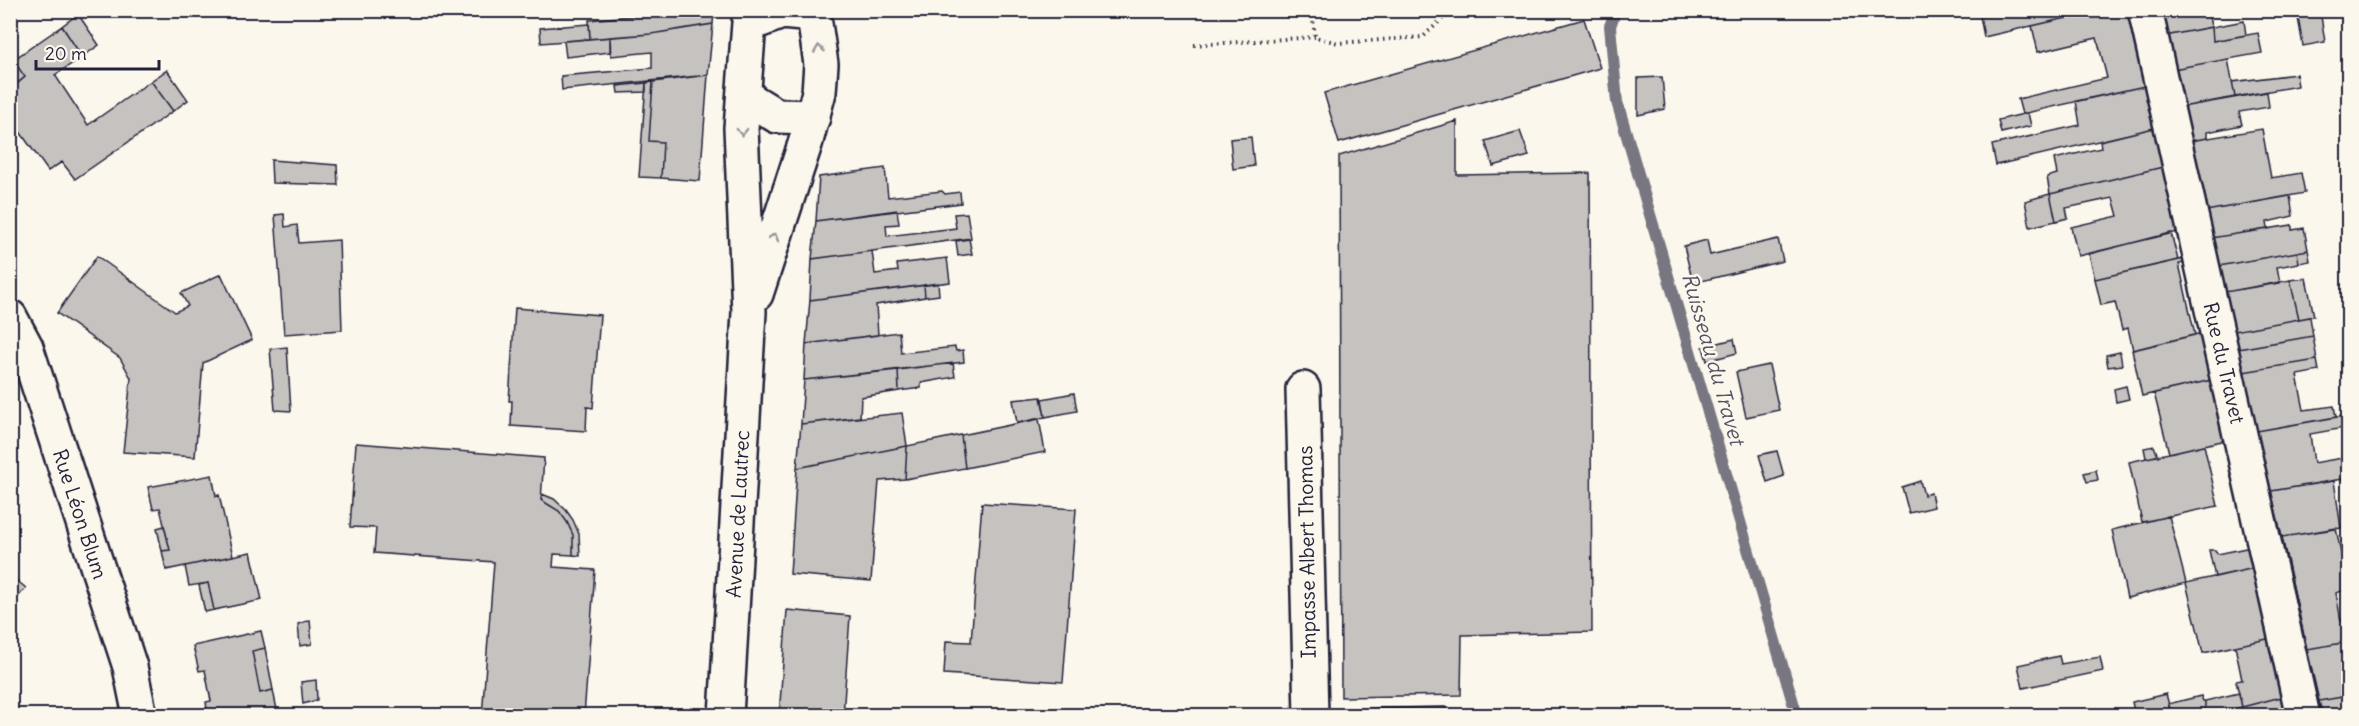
<svg xmlns="http://www.w3.org/2000/svg" width="2359" height="726" font-family="Delius,sans-serif">
<style>
.lines{fill:none;stroke-linecap:round;stroke-linejoin:round}
.stream{stroke:#787681;stroke-width:12}
.building{fill:#c6c2c0;stroke:#22223b;stroke-width:1.5}
.minor-casing{stroke:#22223b;stroke-width:38}
.major-casing{stroke:#22223b;stroke-width:38}
.path{stroke:#22223b;stroke-width:4;stroke-dasharray:1.5 4.5;stroke-linecap:butt}
.minor{stroke:#fbf7ec;stroke-width:33}
.major{stroke:#fbf7ec;stroke-width:33}
.oneway{stroke:#99979c}
.labels{text-anchor:middle;stroke-width:5;stroke-linejoin:round;paint-order:stroke}
.street-label{font-size:20px;fill:#22223b;stroke:#fbf7ec}
.water-label{font-size:21px;font-style:italic;fill:#545364;stroke:#fbf7ec}
</style>
<rect width="100%" height="100%" fill="#fbf7ec"/>
<filter id="ink" filterUnits="userSpaceOnUse"><feTurbulence type="fractalNoise" baseFrequency=".0167" numOctaves="2"/><feDisplacementMap in="SourceGraphic" scale="12" xChannelSelector="R" yChannelSelector="G"/><feConvolveMatrix kernelMatrix="1 2 1 2 8 2 1 2 1" color-interpolation-filters="sRGB"/></filter>
<g filter="url(#ink)">
<g class="lines">
<path class="stream" d="M1616,10L1610,26L1617,102L1797,716"/>
</g>
<path class="building" d="M650,10H714L713,24L651,34L590,39L589,20L650,14Z
M2005,10H2101L1984,37L1980,16Z
M2101,10H2128L2145,86L2022,114L2018,99L2107,78L2097,38L2038,52L2032,26Z
M2159,10H2208L2211,27L2165,36Z
M2306,10H2320L2325,42L2303,46L2297,12Z
M78,14L99,45L82,57L62,26Z
M1584,19L1600,68L1339,143L1324,93Z
M2244,21L2246,35L2213,41L2212,27Z
M589,24L590,39L541,43L540,28Z
M713,24L708,75L562,90L561,76L652,68V52L611,56L610,37L651,34Z
M62,26L82,57L55,75L88,125L151,81L173,111L75,179L62,162L48,171L10,118V89L25,77L13,60Z
M2212,27L2213,41L2258,33L2262,53L2173,69L2165,36Z
M610,37V52L566,57L564,41Z
M2228,59L2235,97L2182,107L2173,69Z
M13,60L25,77L11,89L10,62Z
M167,70L188,100L173,111L151,81Z
M2296,74L2298,86L2235,97L2232,82Z
M708,75L700,181L661,178L663,142L649,141L653,82Z
M1662,77L1665,109L1638,115V78Z
M653,82L649,141L663,142L661,178L639,177L646,83Z
M646,83V92L618,93L617,86Z
M2145,86L2154,128L1996,165L1992,145L2080,125L2076,101Z
M2267,92L2269,107L2239,112L2242,125L2207,132V138L2190,141L2182,107Z
M2028,113L2031,126L2001,133L1998,120Z
M1457,121V175L1590,173L1592,632L1462,635L1461,695L1341,697L1339,156Z
M2154,128L2163,167L2050,194L2047,177L2057,174L2054,159L2101,148L2100,141Z
M2262,129L2271,178L2301,173L2305,193L2206,211L2190,141Z
M1520,131L1529,156L1493,166L1485,141Z
M1251,137L1254,166L1233,169L1230,139Z
M271,160L337,165L338,185L272,183Z
M2163,167L2178,232L2078,256L2071,227L2118,216L2113,198L2066,208L2068,218L2056,221L2050,194Z
M885,168L888,197L942,191L945,194L960,192L961,203L816,221L819,177Z
M2050,194L2056,221L2030,227L2025,201Z
M2290,196L2293,216L2267,222L2268,229L2211,238L2206,211Z
M897,210L899,224L886,225L887,236L956,228L954,214L967,213L971,238L812,259L816,221Z
M284,214L285,227L297,225L299,243L339,240L342,330L284,334L275,215Z
M2292,225V230L2304,228L2308,250L2219,266L2211,238Z
M2171,233L2178,260L2095,279L2089,254Z
M969,239L972,254L958,256L956,241Z
M1778,239L1783,261L1693,283L1684,246L1707,240L1710,255Z
M2308,250L2310,261L2299,263L2297,252Z
M872,251L875,274L898,271L897,264L947,258L950,282L810,300L812,259Z
M2297,252L2299,263L2277,267L2280,283L2225,292L2219,266Z
M97,256L175,312L188,306L181,293L221,274L252,340L203,363L195,457L123,452L131,378L120,358L57,313Z
M2184,259L2185,263L2179,264L2195,335L2133,350L2128,328L2122,330L2115,302L2101,305L2095,279Z
M2306,278L2314,316L2299,319L2290,280Z
M2290,280L2299,319L2234,331L2225,292Z
M938,283L939,295L925,297L924,285Z
M924,285L925,297L876,305L878,335L806,344L810,300Z
M515,308L600,315L593,408L587,407L586,431L511,426L512,401H509Z
M2310,317L2313,336L2238,349L2234,331Z
M899,332L901,353L955,347L956,351L963,350L964,362L804,380L806,344Z
M2202,333L2212,380L2142,396L2132,350Z
M2313,336L2317,360L2243,372L2238,349Z
M1734,339L1737,353L1707,361L1703,347Z
M287,347L291,411L275,410L270,349Z
M2120,352L2122,365L2108,367L2106,355Z
M2317,360L2319,371L2297,375L2304,410L2334,406L2336,417L2257,431L2243,372Z
M953,363L955,377L921,383V388L899,391L898,370Z
M1769,365L1779,410L1746,417L1736,372Z
M898,370L899,391L861,397L860,417L801,424L804,380Z
M2212,380L2226,440L2169,453L2154,393Z
M2126,386L2129,399L2116,402L2114,389Z
M1074,393L1077,411L1045,417L1042,399Z
M1041,397L1045,417L1017,423L1013,400Z
M902,413L907,446L797,468L801,424Z
M2343,416L2344,428L2310,434L2314,463L2348,457V478L2271,491L2257,431Z
M1039,419L1045,452L965,468L961,435Z
M961,435L965,468L905,479L907,446Z
M356,443L544,458L541,500L559,511L567,522L573,535V555L554,554L553,567L595,570L584,716H482L494,562L374,553L376,528L350,527Z
M2204,445L2218,506L2142,522L2129,462Z
M907,446L905,479L879,481L871,581L790,574L797,468Z
M2154,446L2158,456L2146,458L2144,448Z
M1777,451L1784,476L1767,482L1759,455Z
M2096,470L2098,480L2087,482L2084,473Z
M212,475L216,496L219,495L233,556L166,570L162,551L170,550L160,508L153,509L148,487Z
M1920,481L1924,495L1931,493L1934,507L1909,513L1902,487Z
M2334,481L2341,528L2282,537L2271,491Z
M542,494L554,499L566,510L573,520L579,534L580,556L573,555V535L567,522L559,511L541,500Z
M982,503L1076,509L1063,682L944,674L946,641L971,642Z
M2169,516L2186,583L2127,598L2112,530Z
M164,526L170,550L162,551L157,528Z
M2336,528L2348,589L2336,593L2341,621L2348,620V642L2307,649L2282,537Z
M2251,547L2255,568L2215,577L2209,550H2215L2218,554Z
M251,552L262,600L214,610L208,583L189,586L185,566Z
M2255,568L2272,638L2203,653L2186,583Z
M10,575L26,588L10,605Z
M208,583L214,610L205,612L199,585Z
M787,610L850,616L843,716H779Z
M310,620L312,644L300,646L298,624Z
M261,631L265,648L252,651L260,693L273,690L277,710L253,716H208L206,702L211,701L205,670L199,671L193,646Z
M2272,638L2285,696L2242,707L2236,681L2242,680L2235,646Z
M2348,642V696L2319,701L2307,649Z
M265,648L273,690L260,693L252,651Z
M2059,656L2061,664L2100,657L2103,671L2023,688L2018,665Z
M316,680L317,700L303,704L301,682Z
M2239,693L2242,707L2205,715V701Z
M2166,694L2172,716H2135L2132,702Z
M2201,696L2203,701H2205V715L2172,716L2168,704Z
M2285,696L2289,716H2201L2242,707Z
M2348,696V716H2323L2319,701Z
M1445,707V716H1341V709Z"/>
<g class="lines">
<defs>
<path id="minor" d="M2145,10L2303,716
M750,24L782,12L813,15
M744,96L777,116L813,117
M10,317L26,347L130,667L140,716
M1303,389L1311,716"/>
<path id="major" d="M756,294L806,141L819,92L821,64L813,10
M726,716L749,312L741,128L750,10"/>
</defs>
<use href="#minor" class="minor-casing"/>
<use href="#major" class="major-casing"/>
<path class="path" d="M1312,10L1315,37L1338,43L1423,37L1442,19L1444,10
M1194,45L1315,37"/>
<use href="#minor" class="minor"/>
<use href="#major" class="major"/>
</g>
<defs><path id="oneway-chevron" d="M-2-3.5L2.5 0L-2 3.5" fill="none" stroke-width="1.6" stroke-linecap="round" stroke-linejoin="round" transform="scale(1.5)"/></defs>
<g class="oneway">
<use href="#oneway-chevron" transform="translate(819 49) rotate(-97)"/>
<use href="#oneway-chevron" transform="translate(742 132) rotate(90)"/>
<use href="#oneway-chevron" transform="translate(774 237) rotate(-72)"/>
</g>
</g>
<g class="labels">
<g class="street-label">
<text transform="translate(2224 363) rotate(77)" y="7">Rue du Travet</text>
<text transform="translate(80 514) rotate(72)" y="7">Rue Léon Blum</text>
<text transform="translate(738 514) rotate(-87)" y="7">Avenue de Lautrec</text>
<text transform="translate(1307 552) rotate(-91)" y="7">Impasse Albert Thomas</text>
</g>
<g class="water-label">
<text transform="translate(1713 359) rotate(74)" y="7">Ruisseau du Travet</text>
</g>
</g>
<rect width="2359" height="726" fill="none" stroke="#fbf7ec" stroke-width="36"/>
<rect x="18" y="18" width="2323" height="690" fill="none" stroke="#22223b" stroke-width="2" filter="url(#ink)"/>
<path d="M36 60v9h123v-9" fill="none" stroke="#22223b" stroke-width="3"/>
<text x="45" y="60" font-size="18" fill="#22223b" stroke="#fbf7ec" stroke-width="4.5" paint-order="stroke">20 m</text>
</svg>
